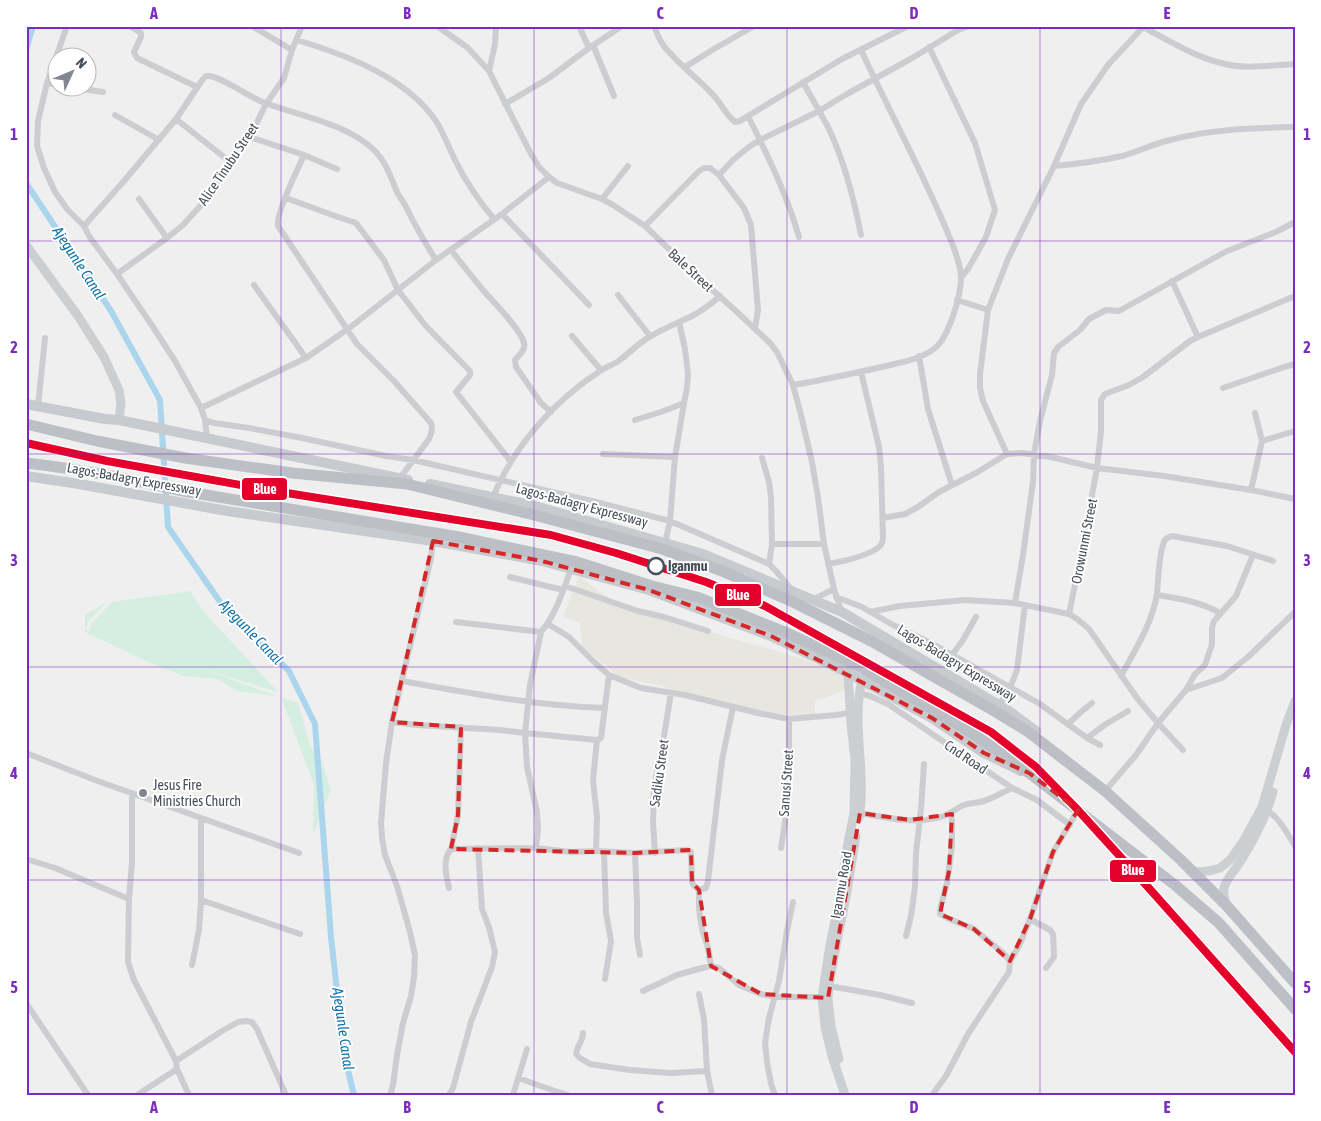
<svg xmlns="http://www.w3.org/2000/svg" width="1321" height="1121" font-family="'Asap Condensed',sans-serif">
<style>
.commercial{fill:#e8e7df}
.green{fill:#d4eee1}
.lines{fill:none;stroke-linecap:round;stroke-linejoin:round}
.canal{stroke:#aad5ec;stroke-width:6}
.street{stroke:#cbcdd0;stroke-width:6}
.secondary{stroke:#cccfd2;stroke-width:9}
.primary{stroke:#c7cace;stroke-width:10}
.highway{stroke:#bcbfc5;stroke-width:11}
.metro-1-casing{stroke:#fff;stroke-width:11}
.metro-1{stroke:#e4002b;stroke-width:8}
.marked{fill:none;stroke:#d62828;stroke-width:4;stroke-dasharray:10 6;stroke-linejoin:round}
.grid{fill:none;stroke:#7b2cbf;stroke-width:1;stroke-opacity:0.55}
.stop-dot{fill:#fff;stroke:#474f5b;stroke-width:2.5}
.poi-dot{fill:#82878f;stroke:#fff;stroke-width:2}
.labels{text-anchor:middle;stroke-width:4;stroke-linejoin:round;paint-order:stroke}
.street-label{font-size:14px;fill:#474f5b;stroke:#fff}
.stop-label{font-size:14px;font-weight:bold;fill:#474f5b;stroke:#fff;text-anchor:start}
.poi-label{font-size:14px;fill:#474f5b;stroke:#fff;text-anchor:start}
.water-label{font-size:15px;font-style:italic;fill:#1073a6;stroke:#fff}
.line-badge{stroke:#fff;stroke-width:2}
.badge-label{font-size:14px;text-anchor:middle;font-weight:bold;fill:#fff}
.neatline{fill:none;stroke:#7b2cbf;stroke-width:2}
.grid-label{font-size:16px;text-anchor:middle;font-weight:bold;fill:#7b2cbf}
</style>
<rect width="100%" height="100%" fill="#f0efef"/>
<path class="commercial" d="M579,576L620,607L801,658L843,675L852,687L828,697L815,700V714L802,716L756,711L695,696L658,685L621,678L582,647L580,623L563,616Z"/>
<path class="green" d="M190,591L204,612L278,692L205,670L277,696L237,691L217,679L183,676L155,665L85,632V615L108,601L87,623L86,630L90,631L91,624L112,602Z
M281,697L298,703L310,745L322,762L331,790L313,834L314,785Z"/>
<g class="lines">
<path class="canal" d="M26,50L33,26
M26,183L111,311L160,400L168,527L225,609L289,671L315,724L331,937L344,1054L354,1095"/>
<path class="street" d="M67,26L47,83L38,121L37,146L44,168L55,192L67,209L84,226L89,236L117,274L153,327L175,361L201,408L205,420L214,423L249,428L302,438L386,456L413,460L592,501L670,521L769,564L776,571L791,589
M129,26L138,31L141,33V37L134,52L137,58L197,87
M252,26L292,50
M437,26L468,48L489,71L531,154L539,167L549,177L557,183L602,199L613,205L645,226L698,277L737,312L770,343L777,352L793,385L801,415L812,462L818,497L824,544L834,589L842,612
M579,26L589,48
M654,26C658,36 662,46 670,53C684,69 701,81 715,97C722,105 726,115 735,122L740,121L748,116L842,59L908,26
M1143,27C1168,40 1193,56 1221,63C1245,70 1271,65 1295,64
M297,40C346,55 406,77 436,121C444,134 449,148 456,162C466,182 479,201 494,219
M593,45L614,96
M929,47L975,143L995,210L986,237L968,269L961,277
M685,67L714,49L754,26
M489,71L495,44L496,26
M803,82C811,97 820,112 828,127C844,160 854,199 861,235
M47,83L58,85
M76,88L103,92
M505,104L549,78L589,48L622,26
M115,115L159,140
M748,116C768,156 787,195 799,237
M176,119L229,161
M250,137L304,155L337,169
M304,155C298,168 275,215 278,226L357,344L394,381L431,423C433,429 432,433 429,439L400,478
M1054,166C1077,164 1100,161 1122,156C1137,152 1151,145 1166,141C1208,129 1252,128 1295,127
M719,175L733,160L750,146L760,140L819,111L847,94L914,57L958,30L969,26
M286,198L338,217L356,223L384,260L398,290L425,325L470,371V375L456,392L511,462
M139,199L167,238
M602,199L628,166
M502,214L589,305
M84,226L124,181L176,119L203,79L206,76H210C228,80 249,98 268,104C301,116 350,125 375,151C387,163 391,179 398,194C401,199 404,202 406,207C415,225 425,243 436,260
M645,226L699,171L704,168H710L719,175L744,208L751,225L758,310L755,329
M451,250C462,264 472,277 483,290C493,302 521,329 524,343C526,350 519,355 515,360L516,367L541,403L551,412
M117,274L167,238L183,225L202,204L215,187L229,161L250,137L266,104L284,78L292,50L302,26
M1172,281L1198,337
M254,285L306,358
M618,295L650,336
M957,300L988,310
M572,336L601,370
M919,356L928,409L952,485
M793,385C824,380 855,373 886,366C902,362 922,359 935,348C949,337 961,295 961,278C961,261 948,234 941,217C916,160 887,106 861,50
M1223,388L1284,367L1295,364
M38,406L45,338
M201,408L306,358L348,329L436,260L502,214L549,177
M205,420L207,438
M635,420L661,412L684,403
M1262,441L1295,431
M603,454L675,457
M1007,454L983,401L980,388V374L988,310L1008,259L1054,166L1081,104L1108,65L1144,26
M762,458L769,482L771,497L772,544H824
M1251,490L1262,441L1255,413
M493,497C514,446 554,401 600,371C606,367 612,365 617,362C629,354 638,343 651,336C664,328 678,323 692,316C702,311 711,304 720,296
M883,518L905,514L918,507L939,492L976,473L1007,454L1022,453L1051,457L1097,468L1164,476L1251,490L1295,499
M665,543L670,521L675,457L684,403L687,388L688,374L685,349L679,322
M769,564L772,544
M828,564C841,562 873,555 881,545C882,543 883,540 883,538L881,467L879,447L861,372
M510,577L563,590
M565,586L638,611L664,617L708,631
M1157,595C1178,598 1201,602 1220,613
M836,597L862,607L893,625L933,644L1040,704L1087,738L1100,745
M814,599L834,589
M1015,603L1023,555L1033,482L1034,454L1040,421L1052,375L1054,353L1058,347L1080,330L1089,319L1106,310L1119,311L1225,252L1278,231L1295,222
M870,612L900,606L965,600L1015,603L1069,614L1077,619L1089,629L1137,698L1158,723L1183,750
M1069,614L1081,555L1097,468L1101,431V400L1105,394L1129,385L1143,377L1190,341L1198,337L1295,296
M456,622L541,632
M548,624L569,637L593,661L609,675L641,688L685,695L758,713L789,719L836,715L854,712
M952,655L963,640L976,617
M1121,676C1135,650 1152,624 1157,594C1158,582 1159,549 1165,540C1167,537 1168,538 1172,536L1227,546L1273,561
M402,681C469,693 537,706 605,708
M1186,690L1195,674L1205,665L1212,644V628L1214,621L1236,596L1253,555
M859,693L870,696L888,704L1012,788L1037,800L1070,825
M999,705L1010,688L1017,670L1025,605
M392,722L417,725L500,730L525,733L597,740
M1068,724L1082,711L1092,703
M1087,738L1106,724L1128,711
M26,753L95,780L299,853
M1105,791L1136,755L1158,723L1186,690L1222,678L1248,657L1295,612
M132,793V862L129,899L128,962L134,980L176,1061L177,1069L189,1095
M1264,809C1278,815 1287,833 1295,846
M860,813C886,818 918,825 944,816C951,813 957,808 964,805C970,803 974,803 980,802C990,800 1001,793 1012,788
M950,813L952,820V846L947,883L941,905L940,914L947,918L974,929L1002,952L1010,961
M536,848L538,829L537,812L527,767L525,733L530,685L541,632C556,614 563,591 571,569
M781,848L789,796V719
M451,849L536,848L571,852L596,851L635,853L687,850L691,852L692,882L694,886L699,890V909L702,929L708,948L711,966
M596,851L597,817L593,780L597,740L601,738L609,675
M604,852L606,913L611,941L605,979
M635,853L637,902V938L640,955
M655,853L653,822L654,787L662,748L671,693
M26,859L55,868L129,899
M449,888C446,875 442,860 451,849L458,815L461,727
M699,890L706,888L708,881L722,760L733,707
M201,900L300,934
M1030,919L1050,930L1053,934L1054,957L1046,968
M906,936L911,916L915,887L916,853L921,809L924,764
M192,965L199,930L201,900V818
M829,986L880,995L912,1003
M643,991L677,975L698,969L711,966L719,968L739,985L761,994L775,997H824
M699,994L704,1019L707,1071L712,1095
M26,1003L88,1095
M583,1033C583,1041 577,1046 576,1054L580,1058L590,1064L630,1070L671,1073L707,1071
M176,1061L222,1031L238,1022L246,1021L252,1022L257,1029L286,1095
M518,1078L555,1091L568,1095
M137,1095L177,1069
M390,1095L393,1085L397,1055L403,1023L411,996L414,977L415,955L410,932L397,886L385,855L382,838L381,823L386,763L392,722L431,558L433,541
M449,1095L453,1088L471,1022L492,967L495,952L489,927L482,909L478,848
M513,1095L527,1049
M775,1095L771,1084L767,1062L765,1043L769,1018L779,981L787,931L793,902
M932,1095L946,1076L968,1034L1009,972L1010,961L1019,946L1030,919L1053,852L1078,810"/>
<path class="secondary" d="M26,245L78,316L104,357L119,390L121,403L119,420
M859,818C867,772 851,725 862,680
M1191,871L1202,872L1213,870L1220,868L1230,860L1244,840L1262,807L1286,725L1295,701
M1226,904C1224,897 1222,891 1225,885C1228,877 1235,870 1240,862C1254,840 1266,817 1273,792
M839,1059L831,1026L828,998L829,986L836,946L846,897L856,836
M845,1095L832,1056L825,1027L822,997L830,945L840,896L847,848L854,813L855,760L851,724L848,673"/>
<path class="primary" d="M26,404L105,419L119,420L408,480
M26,476L79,484L227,511L433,541L542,561L649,590L771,636L848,673L932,718L984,753L1021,771
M430,484L535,506L703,554L842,612L1009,711L1036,731"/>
<path class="highway" d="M26,424L97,441L185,458L292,473L407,484L534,515L662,549L722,571L791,601L871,641L996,712L1027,731L1105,791L1181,860L1227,906L1295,983
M26,463C79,469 131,479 182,491L459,537L577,562L652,586L697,597L785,632L862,668L969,731L1000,752L1029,773L1175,885L1219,923L1295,1009"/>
<defs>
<path id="metro-1" d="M26,443L107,461L274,491L551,535L616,553L706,582L765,606L991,732L1036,767L1076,808L1147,886L1295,1052"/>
</defs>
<use href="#metro-1" class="metro-1-casing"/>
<use href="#metro-1" class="metro-1"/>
</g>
<path class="marked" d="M433,541L542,561L649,590L771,636L932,718L984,753L1029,773L1078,810L1053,852L1030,919L1010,961L974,929L940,914L949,871L952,814L910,820L860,813L828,998L761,994L711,966L699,890L692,882L691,850L635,853L451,849L458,815L461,727L392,722Z"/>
<path class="grid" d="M281,26V1095M534,26V1095M787,26V1095M1040,26V1095M26,241H1295M26,454H1295M26,667H1295M26,880H1295"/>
<circle class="stop-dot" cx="656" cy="566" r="8"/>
<circle class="poi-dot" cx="143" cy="793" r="5"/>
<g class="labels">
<g class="street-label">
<text transform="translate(228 164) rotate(-56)" y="5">Alice Tinubu Street</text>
<text transform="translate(691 270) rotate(43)" y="5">Bale Street</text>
<text transform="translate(134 479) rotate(10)" y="5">Lagos-Badagry Expressway</text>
<text transform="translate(582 505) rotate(15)" y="5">Lagos-Badagry Expressway</text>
<text transform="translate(1084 541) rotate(-79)" y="5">Orowunmi Street</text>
<text transform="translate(957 663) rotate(31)" y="5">Lagos-Badagry Expressway</text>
<text transform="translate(966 757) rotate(34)" y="5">Cnd Road</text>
<text transform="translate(659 773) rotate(-82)" y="5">Sadiku Street</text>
<text transform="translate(786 783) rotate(-86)" y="5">Sanusi Street</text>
<text transform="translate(841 885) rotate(-80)" y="5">Iganmu Road</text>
</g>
<g class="stop-label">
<text x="668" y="571">Iganmu</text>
</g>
<g class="poi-label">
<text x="153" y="790">Jesus Fire<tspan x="153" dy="16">Ministries Church</tspan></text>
</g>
<g class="water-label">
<text transform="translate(79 263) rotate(57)" y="5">Ajegunle Canal</text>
<text transform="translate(251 632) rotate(46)" y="5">Ajegunle Canal</text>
<text transform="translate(343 1029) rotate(82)" y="5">Ajegunle Canal</text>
</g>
</g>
<g class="line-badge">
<rect x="241" y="477" width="47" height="24" rx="5" fill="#e4002b"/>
<rect x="714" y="583" width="48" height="24" rx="5" fill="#e4002b"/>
<rect x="1109" y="859" width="48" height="24" rx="5" fill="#e4002b"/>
</g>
<g class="badge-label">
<text x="265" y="494">Blue</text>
<text x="738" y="600">Blue</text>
<text x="1133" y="875">Blue</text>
</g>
<rect width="1321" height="1121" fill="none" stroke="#ffffff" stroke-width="55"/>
<g transform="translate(72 72) rotate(46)"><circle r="24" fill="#ffffff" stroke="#b5b9bd"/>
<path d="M0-4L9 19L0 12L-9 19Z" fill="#82878f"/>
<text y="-8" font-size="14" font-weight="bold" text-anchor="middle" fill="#474f5b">N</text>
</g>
<rect x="28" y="28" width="1266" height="1066" class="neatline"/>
<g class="grid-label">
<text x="154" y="19">A</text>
<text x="407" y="19">B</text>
<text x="660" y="19">C</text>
<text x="914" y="19">D</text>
<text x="1167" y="19">E</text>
<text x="14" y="140">1</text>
<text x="1307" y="140">1</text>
<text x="14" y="353">2</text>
<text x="1307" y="353">2</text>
<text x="14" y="566">3</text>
<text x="1307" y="566">3</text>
<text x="14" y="779">4</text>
<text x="1307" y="779">4</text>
<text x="14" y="993">5</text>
<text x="1307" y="993">5</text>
<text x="154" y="1113">A</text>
<text x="407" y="1113">B</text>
<text x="660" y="1113">C</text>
<text x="914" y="1113">D</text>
<text x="1167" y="1113">E</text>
</g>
</svg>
